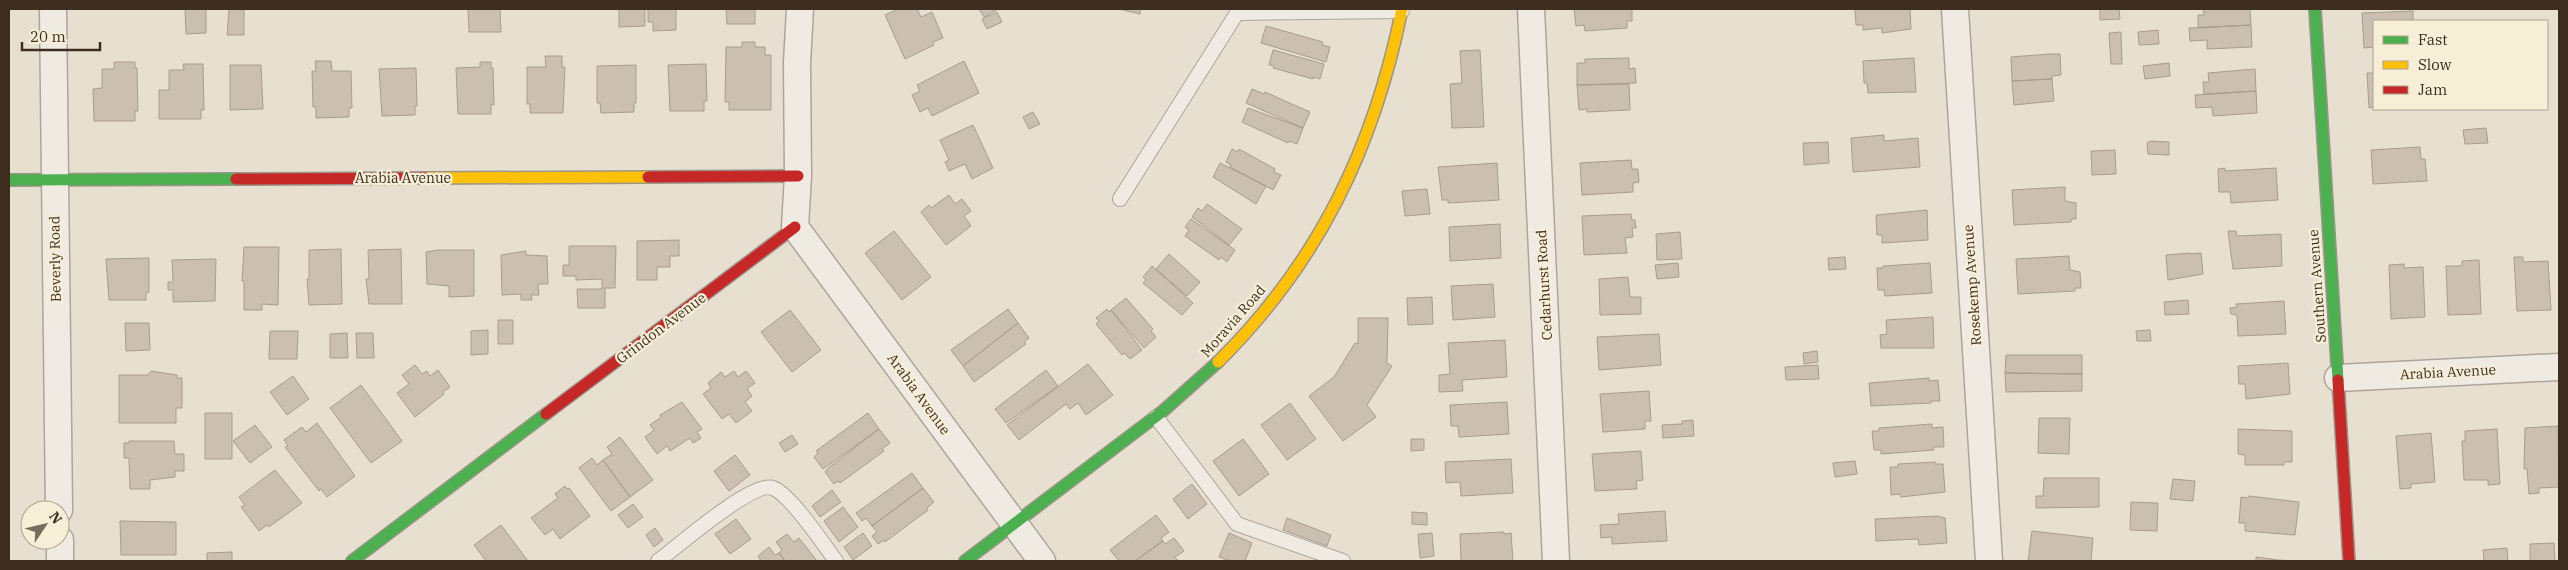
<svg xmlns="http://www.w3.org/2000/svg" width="2568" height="570" font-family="'IBM Plex Serif',serif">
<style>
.building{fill:#cbbfb2;stroke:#a89c90}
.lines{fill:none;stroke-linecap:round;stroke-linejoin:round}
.lane-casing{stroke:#ada599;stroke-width:16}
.street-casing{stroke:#ada599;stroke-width:29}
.fast-casing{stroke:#9c958a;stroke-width:14}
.slow-casing{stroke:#9c958a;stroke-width:14}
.jam-casing{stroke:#9c958a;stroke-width:14}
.lane{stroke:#efebe3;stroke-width:14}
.street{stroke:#efebe3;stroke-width:26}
.fast{stroke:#4caf50;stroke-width:11}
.slow{stroke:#ffc107;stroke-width:11}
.jam{stroke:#c62828;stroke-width:11}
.labels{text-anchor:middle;stroke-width:4.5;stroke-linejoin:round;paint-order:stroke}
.street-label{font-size:14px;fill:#3d2e20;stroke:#f7eed8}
</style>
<rect width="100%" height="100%" fill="#e7e0d1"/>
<path class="building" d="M185,9H206V33L186,34Z
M229,9L244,10V35H227Z
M468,9H500L501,32H469Z
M619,9H645V26L619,27Z
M648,9H676V30L653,31V22H648Z
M726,9H755V24H727Z
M898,9H917L921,17L932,12L943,38L933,42L934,45L905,59L885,15Z
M979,9H998L984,17Z
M1119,9H1141L1140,14Z
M1574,9H1632V21H1627V28L1585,31L1584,25L1576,26Z
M1855,9H1910L1911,29L1882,33V28L1863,30V25H1856Z
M2100,9H2119L2120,19L2100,20Z
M2203,9H2250L2251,25L2198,28V15H2204Z
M2413,11V21H2374V47L2364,48L2362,13Z
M997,12L1002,22L987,29L982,19Z
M2251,25L2252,47L2207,49V40L2190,41L2189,28Z
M1266,26L1323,42L1322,45L1330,47L1326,62L1261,43Z
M2158,30L2159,44L2139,45L2138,32Z
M2121,32L2122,64H2111L2109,33Z
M742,42H755V47H765V55H771V110H729V102H725L726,47H742Z
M1273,50L1324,64L1320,79L1313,77V79L1273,68L1274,66L1269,65Z
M1480,50L1484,127L1452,128L1450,84L1462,83L1460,51Z
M2050,54H2060L2061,75L2052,76V79L2012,81L2011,57Z
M545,56H562V67H565L563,113H530V104H527V67H546Z
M1629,58V69L1635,68L1636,83L1577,85V63H1585V59Z
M1914,58L1916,92L1868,93L1867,83H1864L1863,61Z
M315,61H331L332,71H351L352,108H349V117L316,118V107H313L312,71H316Z
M964,61L979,93L932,116L928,108L920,112L912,95L920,91L917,85Z
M114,62H135V68H137L138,111H135V121H94L93,89L102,88V69H114Z
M480,62H491V68H493L494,105L491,104V114H458L456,68L480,67Z
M2169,63L2170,76L2145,79L2143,66Z
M183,64H203L204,110H201V119H159V90H169V70H184Z
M706,64L707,101H704V111H670L668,65Z
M230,65H261L263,109L230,110Z
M636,65V103H634V112L601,113L600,103H597V66Z
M416,68L417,106H415V115L382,116L379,69Z
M2255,69L2256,91L2204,94L2203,82H2209L2208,73Z
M2367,73H2374V107L2369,108Z
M2052,79L2054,101L2014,105L2012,81Z
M1629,84L1630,110L1587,112V109L1579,110L1577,85Z
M1252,89L1264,94L1265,92L1310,112L1303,128L1246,103Z
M2256,91L2257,113L2213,116L2212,107L2196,108L2195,95Z
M1248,108L1303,128L1297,144L1289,141L1288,143L1242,122Z
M1033,112L1040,124L1029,129L1023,117Z
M973,125L993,168L972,179L965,164L949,171L945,162L949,160L940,140Z
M2486,128L2488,143L2465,144L2463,130Z
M1884,135V141L1918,138L1920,167L1853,172L1851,138Z
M2150,141L2169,142V155L2148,154L2147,143Z
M1828,142L1829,163L1804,165L1803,143Z
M2420,147L2421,159H2425L2427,181L2373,184L2371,150Z
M1232,149L1238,152L1239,149L1275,169L1274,172L1281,175L1273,190L1230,167L1231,165L1226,162Z
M2115,150L2116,174L2092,175L2091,151Z
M1631,160L1632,169H1638L1639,182L1633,183V192L1582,195L1580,163Z
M1220,163L1266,186L1256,204L1213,177Z
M1497,163L1499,200L1448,203V200H1442L1438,167Z
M2225,168V171L2276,168L2278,200L2231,203L2230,192H2219L2218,169Z
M2065,187V201L2076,203V219H2071V222L2014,225L2012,190Z
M1427,189L1430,214L1405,216L1402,191Z
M949,195L955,204L962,199L971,211L964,216L971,226L946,245L921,212L929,205L931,208Z
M1207,204L1242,229L1229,245L1192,217L1198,208L1202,211Z
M1927,210L1928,240L1882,243V235H1877L1876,215Z
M1631,214L1632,220H1635L1636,228H1632L1633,237L1625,238L1627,253L1584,255L1582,216Z
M1191,219L1235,250L1227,262L1221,257L1219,260L1185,236L1189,230L1185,227Z
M1500,224L1501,258L1450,261L1449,227Z
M894,231L931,277L902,300L865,253Z
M2228,231H2236L2237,236L2281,234L2282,266L2233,269Z
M1680,232L1682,259L1657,260L1656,234Z
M679,240V256H670V267H657V280H637V241Z
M569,246H616L615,288H605V308H578L577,289H602V279L576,280V276H563V265H569Z
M244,247H279L278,305L262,304V310H244V281H242Z
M341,249L342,304L309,305L307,279H309V250Z
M401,249L402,304H369L366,279H369L368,250Z
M438,250H474V296L449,297V286L427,284L426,252Z
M526,251V255L547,256L548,284H538L539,295H531L532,300H521V294L502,295L501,255Z
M2190,253V254L2201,253L2203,274L2168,280L2166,255Z
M1169,254L1200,282L1187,296L1156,269Z
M2069,256L2070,270L2080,272L2081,288H2075V291L2018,294L2016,259Z
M1845,257L1846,269L1829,270L1828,258Z
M2514,257H2523V262L2548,261L2551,310L2517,311Z
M149,258V292L146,293V300H109L106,259Z
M216,259L215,301L173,302V290H168V282H173L172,260Z
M2479,260L2481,314L2448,315L2446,266H2462V261Z
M1678,263L1679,277L1657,279L1655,265Z
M1930,263L1932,293L1885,296L1884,290H1878L1877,268H1883V266Z
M2404,264V268L2423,267L2425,317L2391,319L2389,265Z
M1152,266L1193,303L1182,315L1143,283L1146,280L1143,277Z
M1628,277L1630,297H1641V314L1600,315L1599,279Z
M1493,284L1495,317L1453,320L1451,286Z
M1432,297L1433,324L1408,325L1407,298Z
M1126,298L1153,329L1151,331L1156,337L1144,348L1111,310Z
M2188,300L2189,314L2165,315L2164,302Z
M2284,301L2286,334L2238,336L2237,315L2231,314L2230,308L2237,307L2236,304Z
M1008,309L1018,323L963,366L951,350Z
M1107,309L1109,312L1111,310L1142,350L1130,359L1124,353L1122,355L1096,324L1099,321L1096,318Z
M790,310L821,350L792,372L761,332Z
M1933,317L1934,348H1881L1880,335L1887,334L1886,320Z
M1358,318H1388L1387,363L1392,366L1367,405L1376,417L1343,441L1309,396L1334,377L1355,343L1358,344Z
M498,320H513V344H498Z
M125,323H149L150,350L126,351Z
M1018,323L1029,338L1024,342L1026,344L974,382L963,366Z
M488,330V354L471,355V331Z
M2150,330L2151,341H2137L2136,331Z
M270,331H298L297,359H269Z
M347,333L348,358H330V334Z
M356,333H373L374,358H357Z
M1659,334L1661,365L1599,370L1597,337Z
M1505,340L1507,377L1462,380L1463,391L1439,392V375L1450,374L1448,343Z
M1817,351L1818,362L1804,364L1803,353Z
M2006,355H2082V374L2005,373Z
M2288,363L2290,394L2246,399L2245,384H2239L2238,366Z
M1088,364L1113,395L1086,415L1078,403L1070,409L1066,404L1019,440L1007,425Z
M415,365L422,374L427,371L430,376L438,370L450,387L443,392L444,394L415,417L397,393L409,384L402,375Z
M1818,365L1819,379L1786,380L1785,367Z
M1046,370L1058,386L1006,423L995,409Z
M151,371L177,375V378H182V408H176V423H119V375H148Z
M734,371L738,377L746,371L755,383L747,389L752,396L745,402L752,411L736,423L729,414L722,419L703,394L711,388L708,383L721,372L725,377Z
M2005,373L2082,374V391L2006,392Z
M293,376L309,399L287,415L270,392Z
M1929,378V381L1938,380L1940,401H1931V403L1871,406L1869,383Z
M361,385L402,441L371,463L330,408Z
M1649,391L1651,421H1645V429L1603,432L1600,394Z
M682,402L702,429L697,432L701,438L693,443L690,438L670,451L667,446L657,454L645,437L654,430L650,425L661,417L660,415Z
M1507,402L1509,434L1459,437L1458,426H1451L1450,405Z
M1290,403L1316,439L1287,460L1261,425Z
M205,413H232V459H205Z
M868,413L879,429L823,469L814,457L818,453L816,451Z
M2039,418H2070L2069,454L2038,453Z
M1693,420L1694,436L1663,438L1662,425L1682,424V421Z
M317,423L355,476L327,497L321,489L319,491L285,447L288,446L284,440L302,427L306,432Z
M1932,424V428L1943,427L1944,447H1933L1934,450L1881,454V450H1874L1872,431H1879V428Z
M255,425L272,447L250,463L233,441Z
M2558,426L2559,487L2539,488V493L2529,494L2527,469H2524L2525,428Z
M879,429L890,443L882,449L884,451L840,483L838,481L834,484L825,472L828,468Z
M2238,429L2292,431V462H2284V465H2245V455L2238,454Z
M2497,429L2500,484L2488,485V480H2464L2462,441H2465V431Z
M2431,433L2435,482L2411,484V488L2400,489L2396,436Z
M792,435L798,444L785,452L779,443Z
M620,437L653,480L630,497L603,460L612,454L607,447Z
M1243,439L1269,474L1239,496L1213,461Z
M1411,439H1424V450L1411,451Z
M129,441H174L175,454H184V471H175V477L150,480V489H130L129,458H124V443H129Z
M1641,451L1643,480L1636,481L1637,489L1595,491L1592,454Z
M735,455L750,475L729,491L714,471Z
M592,458L597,465L603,460L630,497L611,511L579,468Z
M1511,459L1513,493L1461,496L1460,482L1446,483L1445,462Z
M1855,461L1857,474L1835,477L1833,463Z
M1935,462V464H1943L1945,492L1901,497L1900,494L1891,495L1890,467H1898V464Z
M275,470L302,503L269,527L267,525L259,531L241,507L245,505L239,497Z
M912,473L923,488L872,526L866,518L862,521L856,513Z
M2044,478H2099V507L2036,508V496H2043Z
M2173,479L2195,481L2193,501L2170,499Z
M1192,484L1207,504L1188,519L1173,499Z
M565,486L567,489L569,488L590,516L560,539L553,529L545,535L531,518L558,498L555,494Z
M923,488L934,502L927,508L928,510L885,542L884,540L878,544L872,536L877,532L872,526Z
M832,490L841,502L820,517L812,506Z
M2249,496L2299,502L2295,535L2245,531V523H2239L2241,497L2249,498Z
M2131,502L2158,503L2157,531L2130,530Z
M633,504L643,517L628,528L618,515Z
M843,507L858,527L839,542L824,521Z
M1665,511L1667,541L1612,544V537L1601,538L1600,525L1619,524L1618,514Z
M1412,512L1427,513V525L1412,524Z
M1156,515L1169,532L1161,538L1163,541L1135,561H1119L1110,550Z
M1937,516L1945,518L1947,543L1919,545L1918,539L1876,541L1875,519Z
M1287,518L1331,535L1327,546L1283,530Z
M736,519L751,539L730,554L715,534Z
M120,521L176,522V555H121Z
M501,525L528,561H486L474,545Z
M655,528L663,540L654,547L646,535Z
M2032,531L2093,538L2091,561H2028Z
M1504,532V534L1511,533L1513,561H1461L1460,534Z
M863,533L872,546L853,560L844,547Z
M1229,533L1252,543L1245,561H1231L1219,557Z
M1432,533L1434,556L1420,558L1418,534Z
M787,534L794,542L799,538L817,561H785L779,553L782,550L776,542Z
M1174,538L1184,551L1175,557L1178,561H1135L1163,541L1165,544Z
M2554,543L2555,561H2530V544Z
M769,547L775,555L779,553L785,561H761L758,556Z
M2507,548L2508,561H2484L2483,550Z
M232,552V561H207V553Z
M2256,557L2278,560L2297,561H2256Z"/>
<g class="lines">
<defs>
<path id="lane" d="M1120,199L1237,13L1402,11
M1156,417L1237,524L1343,561
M658,561C677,547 753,480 773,488C791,495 824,545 836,561"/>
<path id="street" d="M53,9L59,510
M800,9L797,63L798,176L795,227L1042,561
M1531,9L1556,561
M1955,9L1989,561
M2338,378L2559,367
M60,540V561"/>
<path id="fast" d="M2315,9L2338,380
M9,180L236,179
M352,561L546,414
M965,561L1163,411L1218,362"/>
<path id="slow" d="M426,178L648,177
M1218,362C1319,262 1374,147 1402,9"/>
<path id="jam" d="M648,177L798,176
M236,179L426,178
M2338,380L2349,561
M546,414L795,227"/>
</defs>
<use href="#lane" class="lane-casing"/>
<use href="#street" class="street-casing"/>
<use href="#fast" class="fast-casing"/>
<use href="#slow" class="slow-casing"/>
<use href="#jam" class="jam-casing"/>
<use href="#lane" class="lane"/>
<use href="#street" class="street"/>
<use href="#fast" class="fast"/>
<use href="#slow" class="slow"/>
<use href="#jam" class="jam"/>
</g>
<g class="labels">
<g class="street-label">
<text x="403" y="183">Arabia Avenue</text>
<text transform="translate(55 259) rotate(-91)" y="5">Beverly Road</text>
<text transform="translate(1544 285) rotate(-93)" y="5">Cedarhurst Road</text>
<text transform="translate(1972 285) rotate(-94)" y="5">Rosekemp Avenue</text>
<text transform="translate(2317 286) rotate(-94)" y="5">Southern Avenue</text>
<text transform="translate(1233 321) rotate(-49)" y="5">Moravia Road</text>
<text transform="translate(661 328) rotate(-37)" y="5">Grindon Avenue</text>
<text transform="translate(2448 372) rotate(-3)" y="5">Arabia Avenue</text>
<text transform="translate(919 394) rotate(54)" y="5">Arabia Avenue</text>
</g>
</g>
<rect width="2568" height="570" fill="none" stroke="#3d2e20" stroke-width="20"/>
<rect x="2373" y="20" width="175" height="90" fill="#f7eed8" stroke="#ada18e"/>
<rect x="2383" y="36" width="25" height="8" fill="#4caf50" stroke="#ada18e"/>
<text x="2418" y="45" font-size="15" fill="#3d2e20">Fast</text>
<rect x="2383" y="61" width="25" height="8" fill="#ffc107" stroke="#ada18e"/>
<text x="2418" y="70" font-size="15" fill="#3d2e20">Slow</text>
<rect x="2383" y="86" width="25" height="8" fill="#c62828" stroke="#ada18e"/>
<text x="2418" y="95" font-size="15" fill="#3d2e20">Jam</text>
<g transform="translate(45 525) rotate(55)"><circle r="24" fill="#f7eed8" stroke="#ada18e"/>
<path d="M0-4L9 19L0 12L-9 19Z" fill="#786c5e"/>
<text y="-8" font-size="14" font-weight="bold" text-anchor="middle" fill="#3d2e20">N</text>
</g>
<path d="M22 42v8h78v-8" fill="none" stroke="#3d2e20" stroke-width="2.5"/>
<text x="30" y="42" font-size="15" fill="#3d2e20" stroke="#f7eed8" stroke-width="4" paint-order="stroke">20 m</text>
</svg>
